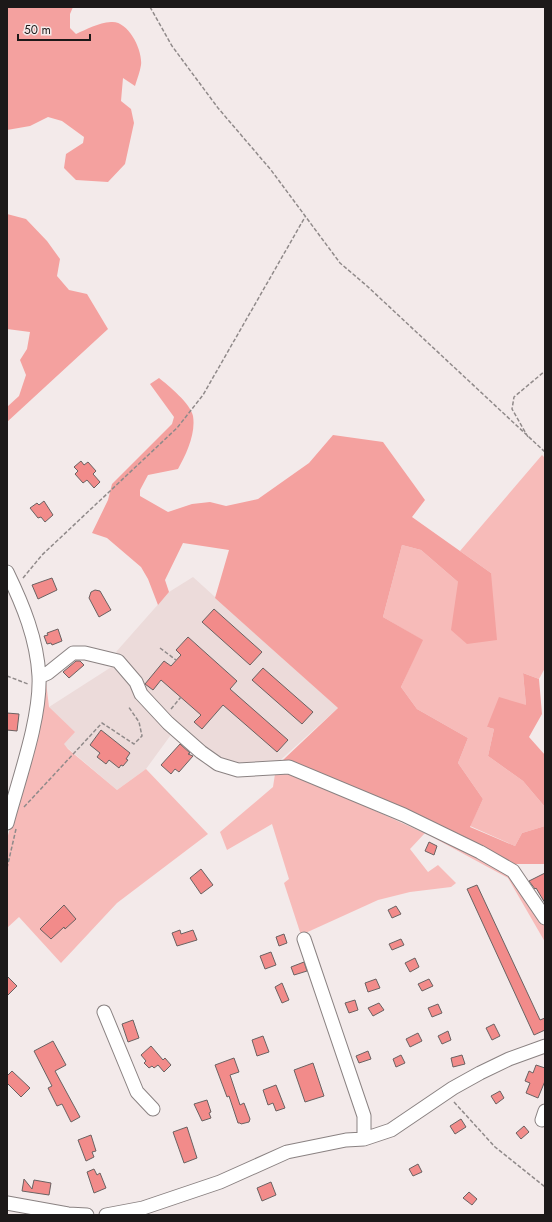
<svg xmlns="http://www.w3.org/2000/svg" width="552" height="1222" font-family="Jost,sans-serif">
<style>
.built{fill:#ecdbda}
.green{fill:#f7bbb9}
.forest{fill:#f4a19f}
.building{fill:#f28b8a;stroke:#6a6262}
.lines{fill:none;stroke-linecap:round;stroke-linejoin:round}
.minor-casing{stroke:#8a8282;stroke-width:15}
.path{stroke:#908a8a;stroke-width:1.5;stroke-dasharray:4 2;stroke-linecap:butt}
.minor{stroke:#fff;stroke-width:13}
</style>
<rect width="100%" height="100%" fill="#f3eaea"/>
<path class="built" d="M193,577L338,708L275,765L226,762L213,755L155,704L127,662L116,652L169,592Z
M116,664L173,732L146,769L117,790L63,744L49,707Z"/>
<path class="green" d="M542,455L545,458V668L539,679L523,673L526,705L487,727L494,729L488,756L523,781L545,807V826L522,833L515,846L470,826L483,799L458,763L468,738L417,709L401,687L422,640L383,617L402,545L421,550L458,582L491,573L460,551Z
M46,682L49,707L75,732L64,744L68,749L117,790L146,769L208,834L117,903L61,963L19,917L7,928V839L35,739Z
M292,773L512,873L545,925V942L508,878L425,833L410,849L428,872L438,865L456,883L451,887L410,892L378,900L301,935L284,883L289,879L272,824L227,850L220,832L273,787L275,774Z"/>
<path class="forest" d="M7,7H73L70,14V28L76,34C87,29 98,23 111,22C128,20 143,50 141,65C140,72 137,79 135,86L123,78L121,101L131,109L134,123L125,164L108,182L76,180L64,168L66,154L83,143L84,137L62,121L48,117L30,126L7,130Z
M7,214L26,219L47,241L60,259L57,276L69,290L87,294L108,329L7,422V407L19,396L26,375L20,360L27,349L30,332L7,329Z
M159,378C168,385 191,404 193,416C196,434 186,455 178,469L148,475L140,490V496L168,512L192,504L210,502L226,506L258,499L309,463L333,435L383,442L425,500L412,517L491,573L497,640L467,644L451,630L458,582L421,550L402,545L383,617L423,640L401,687L417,709L468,738L458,763L483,799L470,827L515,846L522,833L545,826V864H510L403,812L283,760L338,708L215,598L229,550L183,543L165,580L169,592L158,605L148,579L141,567L107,538L92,533L108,500L112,484L172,424L174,417L150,384Z
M523,673L539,679L542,714L529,737L545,755V807L523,781L488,756L494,729L487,727L499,697L526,705Z"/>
<path class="building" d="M81,461L84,465L88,462L96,471L93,474L100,482L94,488L87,480L83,483L75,474L78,471L74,467Z
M44,501L53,515L45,522L41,517L38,518L30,508L37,503L39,505Z
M52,578L57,590L38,599L32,585Z
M95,590L100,591L111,610L99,617L89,598L91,592Z
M214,609L262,652L250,665L202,622Z
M58,629L62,641L52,645L51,643L47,644L44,636L48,635L47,633Z
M188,637L237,681L230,689L288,740L277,752L223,705L202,729L194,722L201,715L161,680L153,690L145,684L164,661L171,666L181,655L176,650Z
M76,661H80L84,665L69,678L63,672Z
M263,668L313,712L302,724L252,680Z
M7,713L19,714L17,731L7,730Z
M101,730L130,753L126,759L128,760L123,766L121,765L119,768L109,760L106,764L97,757L100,753L90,745Z
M180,744L190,753L188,754L193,756L179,772L175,769L171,774L161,765Z
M429,842L437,846L434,855L425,851Z
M201,869L213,885L201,894L190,878Z
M545,873V903L536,888L535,889L529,881Z
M477,885L540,1020L545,1018V1030L534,1035L467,889Z
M64,905L76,919L65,929L64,927L51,939L40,929Z
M396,906L401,914L392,918L388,910Z
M180,930L181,934L193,930L197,940L177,946L172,933Z
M284,934L287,943L279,946L276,937Z
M401,939L404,945L392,950L389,944Z
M271,952L276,965L265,969L260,956Z
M415,958L419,967L410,972L405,963Z
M304,962L307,971L294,975L291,967Z
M7,976L17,986L7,996Z
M376,979L380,988L368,992L365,983Z
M429,979L433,986L422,991L418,984Z
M282,983L289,1000L282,1003L275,987Z
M355,1000L358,1010L349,1013L345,1003Z
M379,1003L384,1010L373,1016L368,1008Z
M438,1004L442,1013L432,1017L428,1008Z
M133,1020L139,1038L128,1042L122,1024Z
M494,1024L500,1036L492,1040L486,1028Z
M448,1031L451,1040L442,1044L438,1036Z
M418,1033L422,1041L410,1047L406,1039Z
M263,1036L269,1052L257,1056L252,1040Z
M53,1041L66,1065L55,1071L80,1117L71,1122L62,1104L57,1106L48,1088L52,1086L34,1051Z
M151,1046L163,1060L165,1058L171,1065L164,1072L158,1065L154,1068L152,1066L149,1068L144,1063L146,1061L141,1055Z
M368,1051L371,1059L359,1063L356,1056Z
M401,1055L405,1063L396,1067L393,1059Z
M462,1055L465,1064L453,1067L451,1058Z
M234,1058L239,1072L230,1075L240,1105L244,1103L250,1119L249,1122L241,1124L240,1123H238L229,1096L227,1097L215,1065Z
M313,1063L324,1096L305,1102L294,1070Z
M536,1065L545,1068V1081L538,1098L526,1093L530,1083L525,1081L529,1071L533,1073Z
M12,1071L30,1088L21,1097L7,1083V1076Z
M276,1085L285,1108L276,1111L273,1103L268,1105L263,1090Z
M500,1091L504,1098L496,1104L491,1096Z
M207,1100L211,1112L209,1113L211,1118L202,1121L194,1104Z
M461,1119L466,1127L455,1134L450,1126Z
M524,1126L529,1132L521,1139L516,1133Z
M187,1127L197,1158L184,1163L173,1132Z
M91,1135L96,1151L92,1152L94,1157L86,1161L78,1140Z
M418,1164L422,1172L413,1176L409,1169Z
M94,1169L97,1175L100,1173L106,1188L94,1193L87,1172Z
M24,1179L32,1189L34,1180L51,1183L49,1195L22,1191Z
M271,1182L276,1195L262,1201L257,1188Z
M469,1192L477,1199L472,1205L463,1198Z"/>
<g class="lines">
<defs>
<path id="minor" d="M7,572C23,605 37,639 39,676C41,719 18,781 7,823
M39,677L48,673L73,653H85L118,661L136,682L141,694L168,723L201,752L218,764L238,770L289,767L404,815L480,852L513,871L545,918
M304,939L364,1116V1139
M104,1012L137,1092L153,1109
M542,1120L545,1111
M7,1203L68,1214L87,1215
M106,1215L143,1208L220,1182L287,1152L346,1140L364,1139L391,1130L453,1088L480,1073L509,1059L545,1046"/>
</defs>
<use href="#minor" class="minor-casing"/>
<path class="path" d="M150,7L172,46L218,108L271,170L340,263L367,286L545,452
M528,437L512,409L514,397L545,371
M23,578L42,555L177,428L203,395L305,217
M160,648L176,660
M7,676L28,684
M171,709L181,697
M24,807L102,723L134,744L142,736L139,722L128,706
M7,868L16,829
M454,1102L495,1147L545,1187"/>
<use href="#minor" class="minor"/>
</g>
<rect width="552" height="1222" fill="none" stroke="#1c1919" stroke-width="16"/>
<path d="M18 34v6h72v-6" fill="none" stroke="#1c1919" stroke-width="2"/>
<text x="24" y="34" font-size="12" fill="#1c1919" stroke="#f3eaea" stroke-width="3" paint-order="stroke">50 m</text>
</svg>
